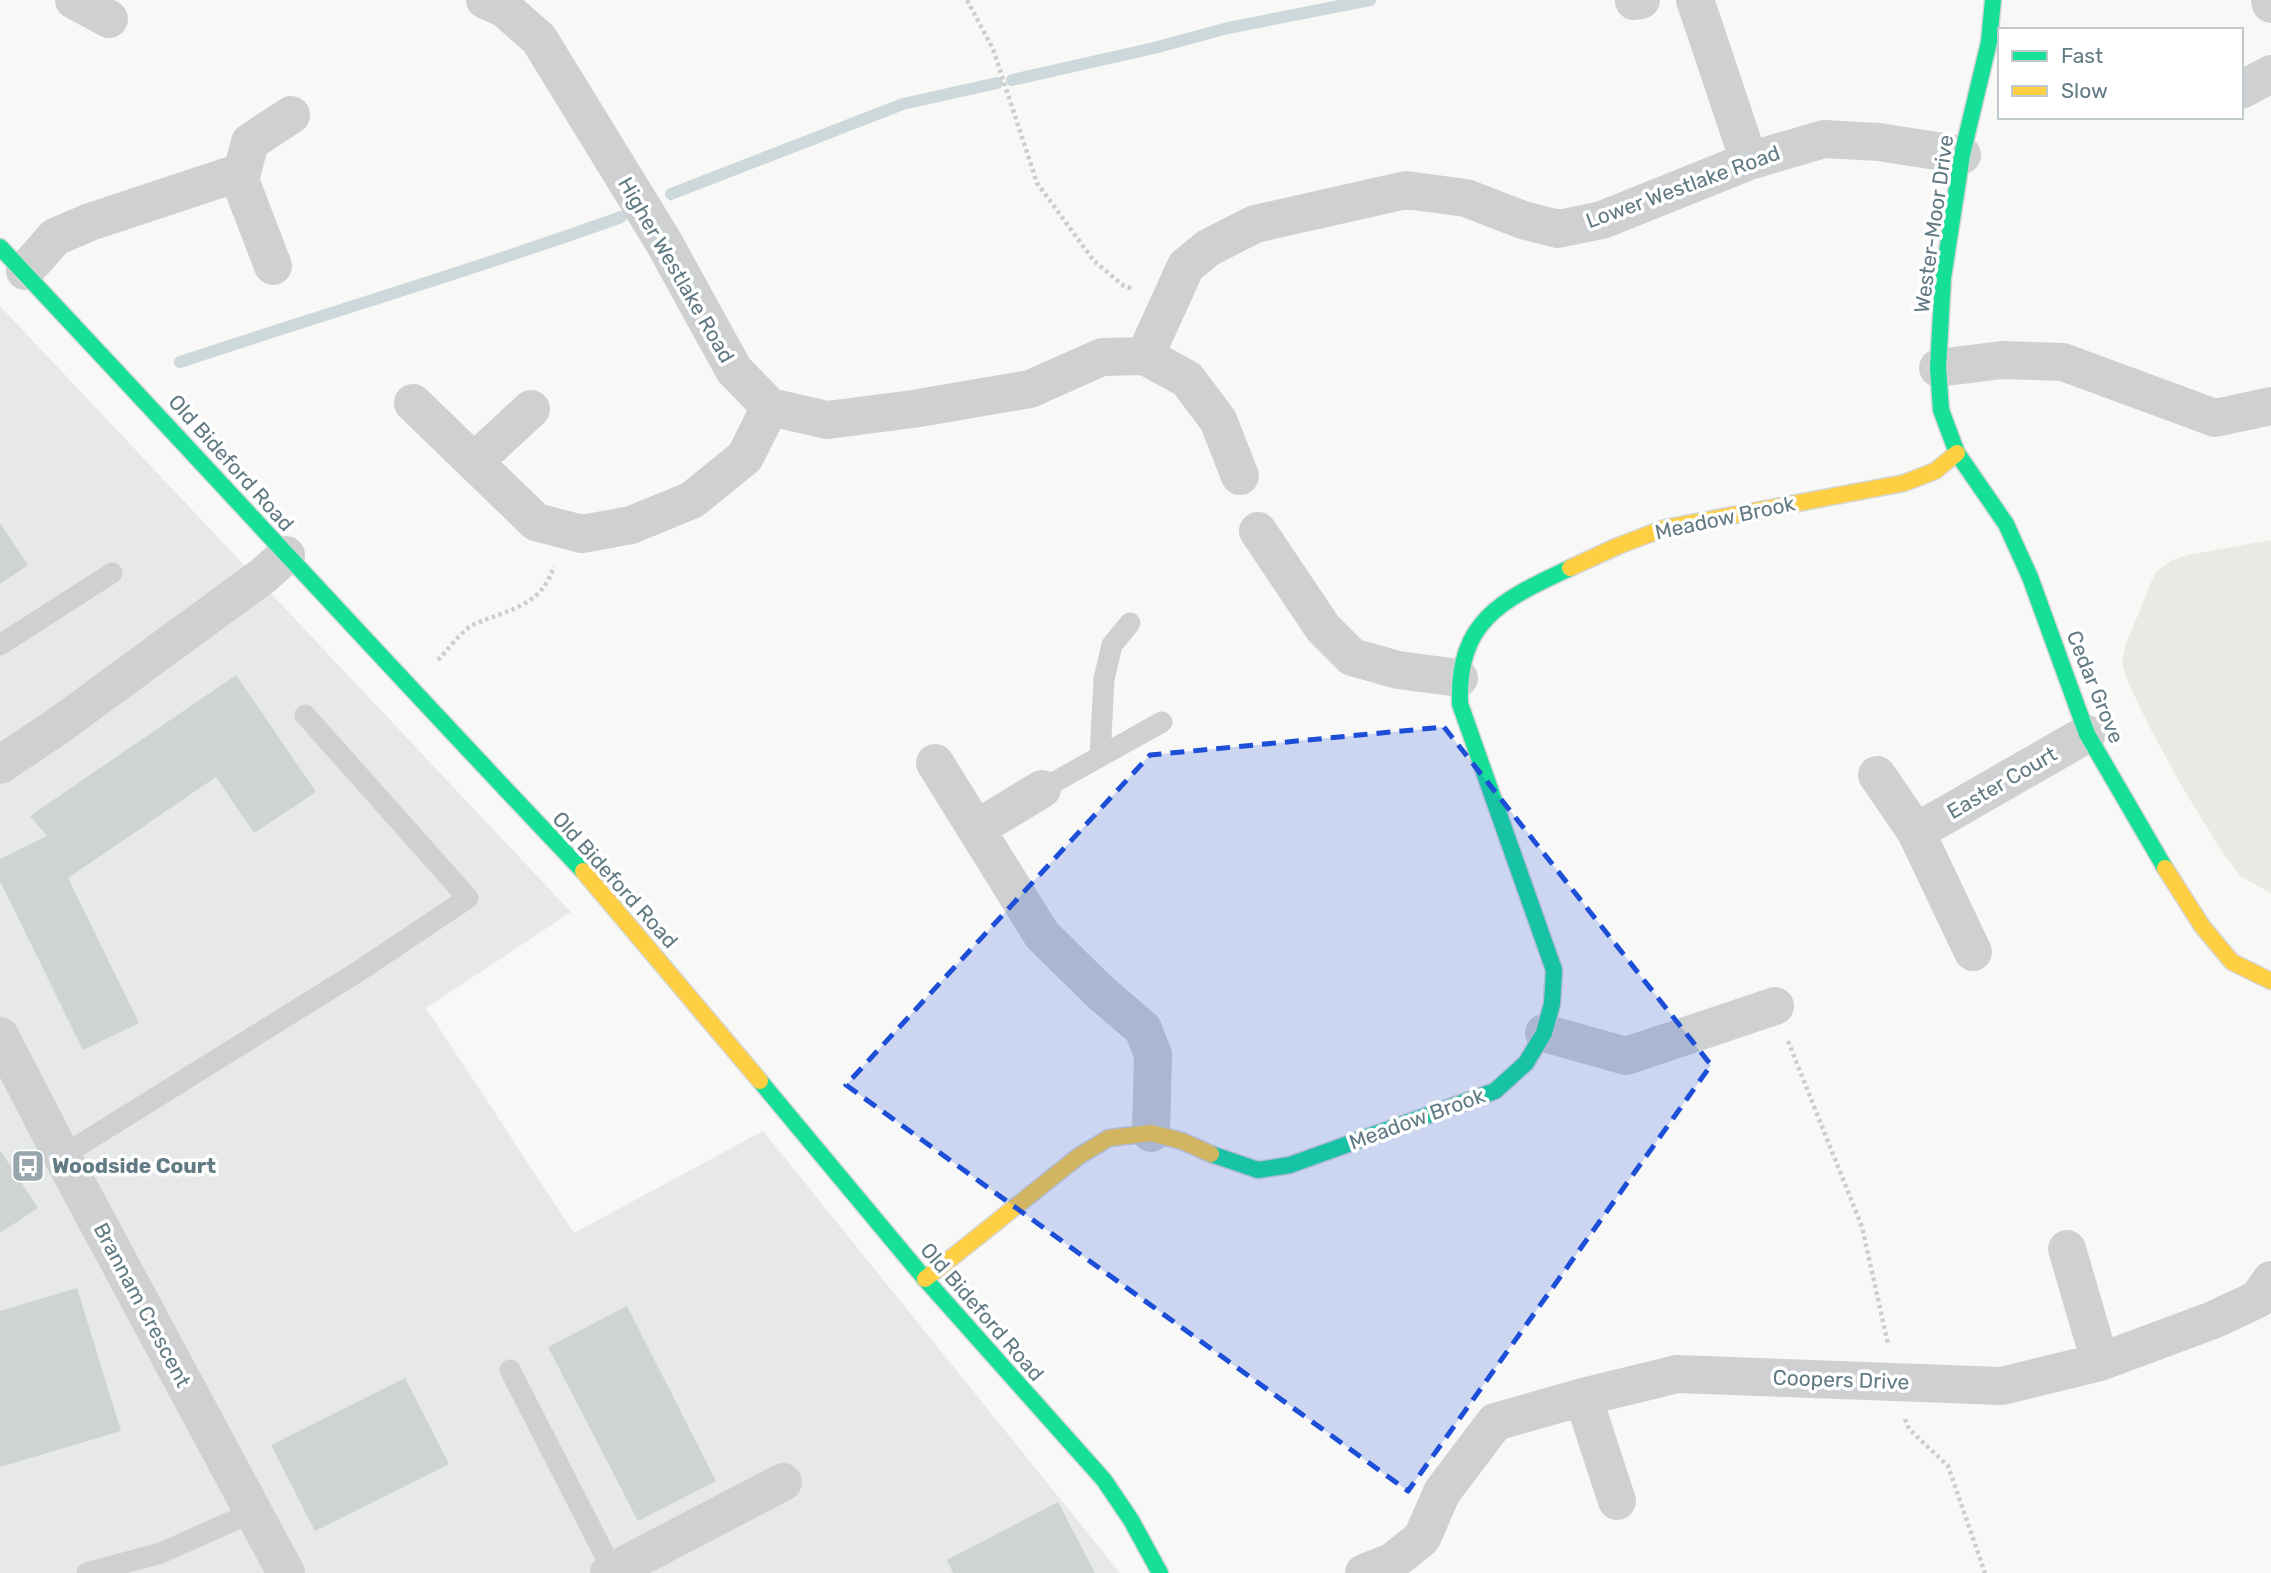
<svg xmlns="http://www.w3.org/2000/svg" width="2271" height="1573" font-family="Rubik,sans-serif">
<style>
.built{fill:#e6e9e8}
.green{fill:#e8ebe4}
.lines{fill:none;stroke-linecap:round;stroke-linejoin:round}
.stream{stroke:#cdd8da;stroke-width:12}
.building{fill:#d0d3d3}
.fast-casing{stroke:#d5d6d7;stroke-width:19}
.slow-casing{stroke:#d5d6d7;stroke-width:19}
.path{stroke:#cccece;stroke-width:4.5;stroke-dasharray:3.5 3.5;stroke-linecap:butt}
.lane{stroke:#ced0d1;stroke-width:21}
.street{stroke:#ced0d1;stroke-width:38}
.fast{stroke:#16e098;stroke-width:16}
.slow{stroke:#ffcf43;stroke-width:16}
.marked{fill:#1d4ed8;fill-opacity:0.2;stroke:#1d4ed8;stroke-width:5;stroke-dasharray:14 9;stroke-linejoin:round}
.labels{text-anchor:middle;stroke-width:7;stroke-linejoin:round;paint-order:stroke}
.street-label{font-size:21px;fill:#617a84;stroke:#fff}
.poi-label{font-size:21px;font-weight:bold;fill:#617a84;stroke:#fff;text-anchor:start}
</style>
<rect width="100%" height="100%" fill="#f8f8f7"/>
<path class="built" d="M0,306L571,912L426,1008L574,1233L763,1131L1120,1573H0Z"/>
<path class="green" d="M2271,540V893L2240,876L2217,844L2180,783L2148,724L2128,682L2122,663L2126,644L2155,573L2172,560L2188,555Z"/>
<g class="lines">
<path class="stream" d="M1012,80L1154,48L1228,28L1370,0
M671,194L903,104L997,83
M180,362C327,313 475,270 621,217"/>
</g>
<path class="building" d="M0,523L28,565L0,584Z
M236,675L316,792L254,833L216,777L68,878L139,1023L83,1050L0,881V859L47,836L30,816Z
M0,1150L38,1208L0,1233Z
M77,1288L121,1431L0,1467V1311Z
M627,1306L716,1481L638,1521L548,1347Z
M405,1378L449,1464L315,1531L271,1445Z
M1058,1502L1095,1573H953L947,1560Z"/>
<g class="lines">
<defs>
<path id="fast" d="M1993,0L1989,42L1962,155L1943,278L1938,368L1941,410L1957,453L2006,524L2030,577L2087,734L2165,868
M0,247C195,454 387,665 583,871
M760,1081L925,1279L1104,1480L1131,1520L1160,1573
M1211,1154L1258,1170L1290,1165L1495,1091L1526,1063L1544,1033L1552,1004L1554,970L1460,704C1457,620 1502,600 1570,568"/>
<path id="slow" d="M1570,568L1618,546L1665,528L1904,483L1935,471L1957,453
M2165,868L2202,926L2232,962L2271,981
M583,871L760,1081
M925,1279L1079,1156L1109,1138L1151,1133L1182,1141L1211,1154"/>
</defs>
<use href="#fast" class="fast-casing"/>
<use href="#slow" class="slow-casing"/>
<path class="path" d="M967,0L993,49L1037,183L1094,261L1124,286L1133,289
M438,660C448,650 460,632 473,625C507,609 541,608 554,566
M1788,1041L1862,1227L1888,1344
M1905,1419L1909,1429L1948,1466L1985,1573"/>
<path class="lane" d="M0,645L112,573
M1100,757L1104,679L1112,645L1130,623
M1042,789L1162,722
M62,1156L359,971L468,898L305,715
M510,1370L613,1571
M87,1573L161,1553L253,1512"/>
<path class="street" d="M74,0L109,19
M485,0L505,9L539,39L663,241L734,370L770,407L827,420L913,409L1030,389L1102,357L1145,356L1187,379L1218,420L1240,476
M1695,0L1749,161
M2270,0L2271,4
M1634,1L1641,0
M2241,90L2271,74
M240,180L250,142L291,115
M25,271L55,237L90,222L229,176L240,180L273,266
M1145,356L1186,266L1208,248L1255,224L1406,190L1466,198L1523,220L1558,229L1602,220L1749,161L1824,139L1879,142L1962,155
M1938,368L2002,360L2063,362L2215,418L2271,406
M413,403L536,522L582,534L631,525L692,500L745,457L770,407
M475,461L531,409
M1258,531L1323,628L1352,657L1398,670L1459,678
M935,763L1042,935L1100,992L1143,1029L1153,1055L1151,1133
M0,765L58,726L264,575L286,555
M1877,775L1916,832
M976,829L1042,789
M1973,952L1916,832L2087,734
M1544,1033L1626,1056L1775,1006
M0,1036L62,1156L286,1573
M2067,1249L2100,1362
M1583,1397L1617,1501
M609,1573L783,1482
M1364,1573L1392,1562L1422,1538L1442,1492L1495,1422L1583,1397L1677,1374L2002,1386L2100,1362L2213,1320L2258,1299L2271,1280"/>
<use href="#fast" class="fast"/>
<use href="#slow" class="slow"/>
</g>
<path class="marked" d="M1444,727L1711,1065L1408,1491L846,1085L1150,755Z"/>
<defs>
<symbol id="bus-square" viewBox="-11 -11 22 22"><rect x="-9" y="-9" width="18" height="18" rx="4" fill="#96a6ac" stroke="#fff"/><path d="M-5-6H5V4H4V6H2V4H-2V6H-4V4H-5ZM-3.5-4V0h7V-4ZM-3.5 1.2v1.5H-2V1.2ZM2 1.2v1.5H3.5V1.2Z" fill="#fff"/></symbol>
</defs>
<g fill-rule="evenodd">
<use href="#bus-square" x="9" y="1147" width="38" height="38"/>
</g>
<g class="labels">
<g class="street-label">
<text transform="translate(1683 187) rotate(-20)" y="7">Lower Westlake Road</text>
<text transform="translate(1934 224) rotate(-82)" y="7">Wester-Moor Drive</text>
<text transform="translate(676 270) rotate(60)" y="7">Higher Westlake Road</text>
<text transform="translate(231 463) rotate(48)" y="7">Old Bideford Road</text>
<text transform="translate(1725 518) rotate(-12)" y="7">Meadow Brook</text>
<text transform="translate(2095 687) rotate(68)" y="7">Cedar Grove</text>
<text transform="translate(2002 783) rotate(-30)" y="7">Easter Court</text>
<text transform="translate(615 880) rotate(48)" y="7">Old Bideford Road</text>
<text transform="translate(1417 1119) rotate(-20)" y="7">Meadow Brook</text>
<text transform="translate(142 1305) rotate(62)" y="7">Brannam Crescent</text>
<text transform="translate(982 1312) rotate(49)" y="7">Old Bideford Road</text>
<text transform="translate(1841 1380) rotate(2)" y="7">Coopers Drive</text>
</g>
<g class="poi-label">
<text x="52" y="1173">Woodside Court</text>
</g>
</g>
<rect x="1998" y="28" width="245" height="91" fill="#ffffff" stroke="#c0cace" stroke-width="2"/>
<rect x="2012" y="51" width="35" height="10" fill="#16e098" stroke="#c0cace" stroke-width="2"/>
<text x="2061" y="63" font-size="21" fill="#617a84">Fast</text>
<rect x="2012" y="86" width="35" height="10" fill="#ffcf43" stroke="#c0cace" stroke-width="2"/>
<text x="2061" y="98" font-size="21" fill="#617a84">Slow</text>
</svg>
